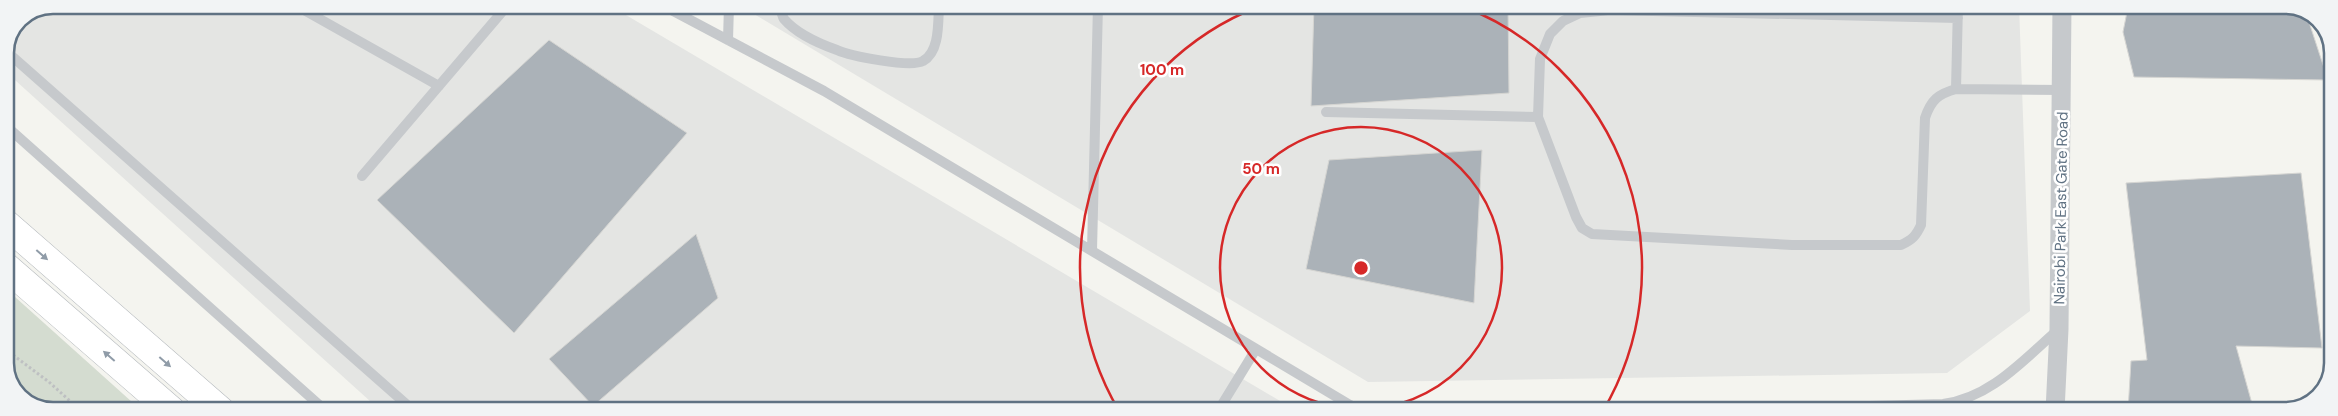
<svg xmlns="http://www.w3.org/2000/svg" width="2338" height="416" font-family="'DM Sans',sans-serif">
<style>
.built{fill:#e4e5e3}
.green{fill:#d4dcd0}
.building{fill:#abb2b8;stroke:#d5d5d2}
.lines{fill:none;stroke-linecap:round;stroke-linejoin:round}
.primary-casing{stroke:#b6babe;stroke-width:29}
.path{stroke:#bec0c2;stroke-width:3;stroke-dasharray:2.5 2.5;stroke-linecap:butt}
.service{stroke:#c6c9cc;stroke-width:10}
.minor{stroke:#c6c9cc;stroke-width:19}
.primary{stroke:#fff;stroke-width:28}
.oneway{fill:#909ca8}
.ring{fill:none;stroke:#d62828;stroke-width:2.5}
.labels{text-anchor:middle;stroke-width:5;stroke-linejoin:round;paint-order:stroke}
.street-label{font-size:15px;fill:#607283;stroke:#fff}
.rim{fill:none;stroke:#607283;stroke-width:2.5}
.centre{fill:#d62828;stroke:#fff;stroke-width:2.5}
.ring-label{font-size:15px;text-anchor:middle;font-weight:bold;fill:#d62828;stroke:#fff;stroke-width:5;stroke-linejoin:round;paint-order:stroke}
</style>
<rect width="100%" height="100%" fill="#f4f4ef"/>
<path class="built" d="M53,5H609L1297,411H381L5,71V53L19,19Z
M739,5H2019L2030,311L1947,373L1368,382Z"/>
<path class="green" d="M5,288L142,411H46L19,397L5,369Z"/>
<path class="building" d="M1314,5H1508L1509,93L1311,106Z
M2191,5H2292L2306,13L2328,80L2134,77L2123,32L2128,7L2191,9Z
M549,40L687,133L514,333L377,200Z
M1482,150L1474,303L1306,269L1329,160Z
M2301,173L2322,348L2236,346L2254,411H2128L2131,361L2147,360L2126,183Z
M696,234L718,298L593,406L549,359Z"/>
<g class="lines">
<defs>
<path id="primary" d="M5,223L221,411
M5,266L172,411"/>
</defs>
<use href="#primary" class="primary-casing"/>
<path class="path" d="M5,349L49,382L81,411"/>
<path class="service" d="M295,5L439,86
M662,5L824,91L1350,405L1362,411
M779,5C781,9 782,16 784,19C796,33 820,44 837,50C850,56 911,68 923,61C940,52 938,22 939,5
M1958,18L1610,10L1580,13L1563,21L1550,34L1540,59L1538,117L1576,217L1582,228L1592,234L1792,245H1901C1912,240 1916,236 1921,225L1925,118C1931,100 1938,94 1956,89L2063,90
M728,40L729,5
M6,51L414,411
M1956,89L1958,5
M1326,112L1538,117
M5,125L326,411
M362,176L508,5
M1092,250L1098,5
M1218,411L1256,349
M1690,411L1943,404C1991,398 2024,359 2059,329"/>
<path class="minor" d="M2055,411L2059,329L2062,5"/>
<use href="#primary" class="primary"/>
</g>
<defs><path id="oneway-solid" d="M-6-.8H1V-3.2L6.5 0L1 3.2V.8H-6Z" transform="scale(1.25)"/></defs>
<g class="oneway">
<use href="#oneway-solid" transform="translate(42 255) rotate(41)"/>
<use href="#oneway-solid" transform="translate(109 356) rotate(-139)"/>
<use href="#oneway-solid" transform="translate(165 362) rotate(41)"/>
</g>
<g class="ring">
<circle cx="1361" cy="268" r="141"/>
<path d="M1119 411A281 281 0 0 1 1260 6M1462 6A281 281 0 0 1 1603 411"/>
</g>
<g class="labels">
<g class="street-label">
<text transform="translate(2061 208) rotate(-89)" y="5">Nairobi Park East Gate Road</text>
</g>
</g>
<path d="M0 0H2338V416H0ZM53 14H2285A39 39 0 0 1 2324 53V363A39 39 0 0 1 2285 402H53A39 39 0 0 1 14 363V53A39 39 0 0 1 53 14Z" fill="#f2f4f5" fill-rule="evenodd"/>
<path class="rim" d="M53 14H2285A39 39 0 0 1 2324 53V363A39 39 0 0 1 2285 402H53A39 39 0 0 1 14 363V53A39 39 0 0 1 53 14Z"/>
<circle cx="1361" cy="268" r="8" class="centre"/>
<g class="ring-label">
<text x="1162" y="75">100 m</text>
<text x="1261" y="174">50 m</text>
</g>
</svg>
